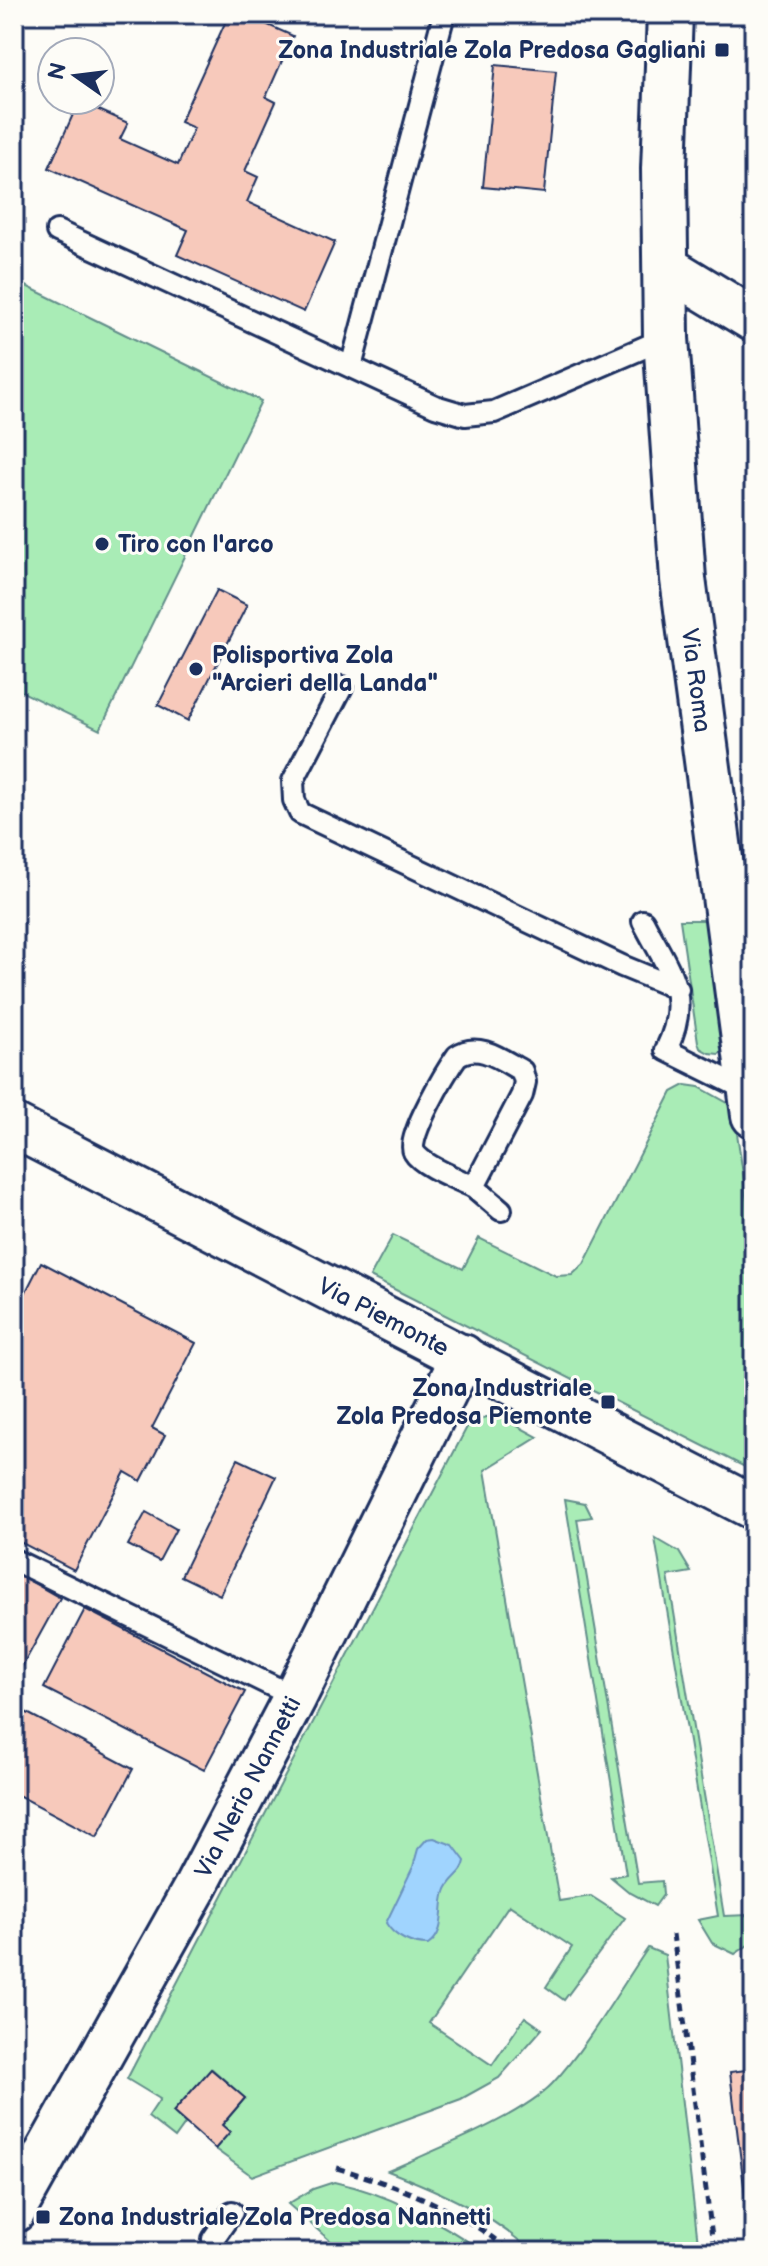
<svg xmlns="http://www.w3.org/2000/svg" width="768" height="2266" font-family="'Balsamiq Sans',sans-serif">
<style>
.green{fill:#a9ecb6;stroke:#628e8a;stroke-width:2}
.water{fill:#a0d4fe;stroke:#6b92be;stroke-width:2}
.building{fill:#f7c9bb;stroke:#1b2f5e;stroke-width:2}
.lines{fill:none;stroke-linecap:round;stroke-linejoin:round}
.lane-casing{stroke:#1b2f5e;stroke-width:26}
.street-casing{stroke:#1b2f5e;stroke-width:48}
.secondary-casing{stroke:#1b2f5e;stroke-width:50}
.path{stroke:#1b2f5e;stroke-width:5;stroke-dasharray:8 6;stroke-linecap:butt}
.lane{stroke:#fdfcf7;stroke-width:20}
.street{stroke:#fdfcf7;stroke-width:42}
.secondary{stroke:#fdfcf7;stroke-width:44}
.poi-dot{fill:#1b2f5e;stroke:#fdfcf7;stroke-width:3}
.labels{text-anchor:middle;stroke-width:6;stroke-linejoin:round;paint-order:stroke}
.poi-label{font-size:24px;font-weight:bold;fill:#1b2f5e;stroke:#fdfcf7;text-anchor:start}
.street-label{font-size:24px;fill:#1b2f5e;stroke:#fdfcf7}
</style>
<rect width="100%" height="100%" fill="#fdfcf7"/>
<filter id="ink" filterUnits="userSpaceOnUse"><feTurbulence type="fractalNoise" baseFrequency=".0125" numOctaves="2"/><feDisplacementMap in="SourceGraphic" scale="16" xChannelSelector="R" yChannelSelector="G"/><feConvolveMatrix kernelMatrix="1 2 1 2 8 2 1 2 1" color-interpolation-filters="sRGB"/></filter>
<g filter="url(#ink)">
<path class="green" d="M14,280L261,401L100,730L14,688Z
M680,920H705L724,1046V1049L719,1054L709,1053L700,1048L698,1042Z
M685,1085L699,1087L733,1106L754,1249V1468L745,1467L370,1277L393,1235L463,1269L479,1238L556,1276L572,1275L584,1264L672,1092Z
M486,1417H501L538,1437L485,1470L559,1901L591,1896L625,1918L564,2000L546,1987L572,1947L509,1905L429,2023L492,2065L525,2017L542,2029L499,2078L461,2099L252,2176L215,2149L229,2132L222,2125L245,2098L212,2069L173,2112L185,2124L175,2138L148,2117L160,2099L127,2079L467,1427Z
M565,1499L585,1503L592,1517L577,1519L638,1883L662,1881L663,1895L655,1906L629,1892L611,1877L626,1874Z
M655,1538L679,1552L691,1572L668,1576L724,1916L749,1915L751,1943L735,1954L712,1943L698,1920L718,1916Z
M648,1948L665,1955L699,2252H532C492,2214 439,2191 388,2171C432,2151 519,2118 552,2084C586,2048 619,1990 648,1948Z
M334,2182C386,2193 440,2221 483,2252H343L288,2204L313,2189Z"/>
<path class="water" d="M434,1838L453,1845L465,1861C463,1875 449,1878 445,1892C439,1910 447,1932 428,1945C412,1945 394,1937 386,1923L413,1867L418,1849L427,1839Z"/>
<path class="building" d="M229,14H243L293,36L266,97L276,102L245,171L258,177L247,202L335,242L304,312L177,255L188,230L49,168L79,101L128,123L120,139L178,165L194,128L180,122Z
M495,65L556,71L544,193L483,187Z
M217,590L247,605L188,721L158,705Z
M41,1262L196,1343L152,1428L165,1435L141,1481L125,1472L74,1570L14,1539V1315Z
M238,1459L276,1477L220,1595L181,1576Z
M146,1512L176,1529L159,1561L128,1545Z
M14,1572L60,1598L17,1676L14,1675Z
M85,1609L245,1692L204,1770L44,1688Z
M14,1706L133,1769L97,1837L14,1793Z
M211,2069L245,2098L222,2125L230,2132L215,2149L173,2112Z
M754,2069V2252H752L730,2072Z"/>
<g class="lines">
<defs>
<path id="lane" d="M57,231L435,406L465,415L494,412L666,338
M351,367L444,14
M342,687L293,781L294,800L300,813L622,966L678,989
M643,921C668,970 693,995 666,1050L751,1092
M474,1187C458,1179 422,1166 414,1152C406,1138 447,1070 457,1056C478,1041 502,1060 522,1071L525,1082L522,1095L474,1187L501,1210
M14,1560L295,1697
M213,2239L232,2212"/>
<g id="street">
<path d="M665,266L754,320"/>
<path id="s1" d="M14,1126L754,1508"/>
<path id="s2" d="M14,2211L196,1886L295,1697L463,1356"/>
</g>
<g id="secondary">
<path id="s3" d="M670,14L664,169L666,338L683,579L754,1115"/>
</g>
</defs>
<use href="#lane" class="lane-casing"/>
<use href="#street" class="street-casing"/>
<use href="#secondary" class="secondary-casing"/>
<path class="path" d="M673,1934L714,2252
M337,2168C400,2186 461,2210 511,2252"/>
<use href="#lane" class="lane"/>
<use href="#street" class="street"/>
<use href="#secondary" class="secondary"/>
</g>
</g>
<g class="poi-dot">
<rect x="714" y="42" width="16" height="16" rx="4"/>
<circle cx="102" cy="544" r="8"/>
<circle cx="196" cy="669" r="8"/>
<rect x="600" y="1394" width="16" height="16" rx="4"/>
<rect x="35" y="2209" width="16" height="16" rx="4"/>
</g>
<g class="labels">
<g class="poi-label">
<text x="706" y="58" text-anchor="end">Zona Industriale Zola Predosa Gagliani</text>
<text x="118" y="552">Tiro con l'arco</text>
<text x="212" y="663">Polisportiva Zola<tspan x="212" dy="28">"Arcieri della Landa"</tspan></text>
<text x="592" y="1396" text-anchor="end">Zona Industriale<tspan x="592" dy="28">Zola Predosa Piemonte</tspan></text>
<text x="59" y="2225">Zona Industriale Zola Predosa Nannetti</text>
</g>
<g class="street-label">
<text dy="8" stroke="none"><textPath href="#s3" startOffset="668">Via Roma</textPath></text>
<text dy="8" stroke="none"><textPath href="#s1" startOffset="416">Via Piemonte</textPath></text>
<text dy="8" stroke="none"><textPath href="#s2" startOffset="484">Via Nerio Nannetti</textPath></text>
</g>
</g>
<rect width="768" height="2266" fill="none" stroke="#fdfcf7" stroke-width="48"/>
<rect x="24" y="24" width="720" height="2218" fill="none" stroke="#1b2f5e" stroke-width="3" filter="url(#ink)"/>
<g transform="translate(76 76) rotate(284)"><circle r="38" fill="#fdfcf7" stroke="#a3aaba" stroke-width="2"/>
<path d="M0-6L14 30L0 20L-14 30Z" fill="#1b2f5e"/>
<text y="-12" font-size="22" font-weight="bold" text-anchor="middle" fill="#1b2f5e">N</text>
</g>
</svg>
